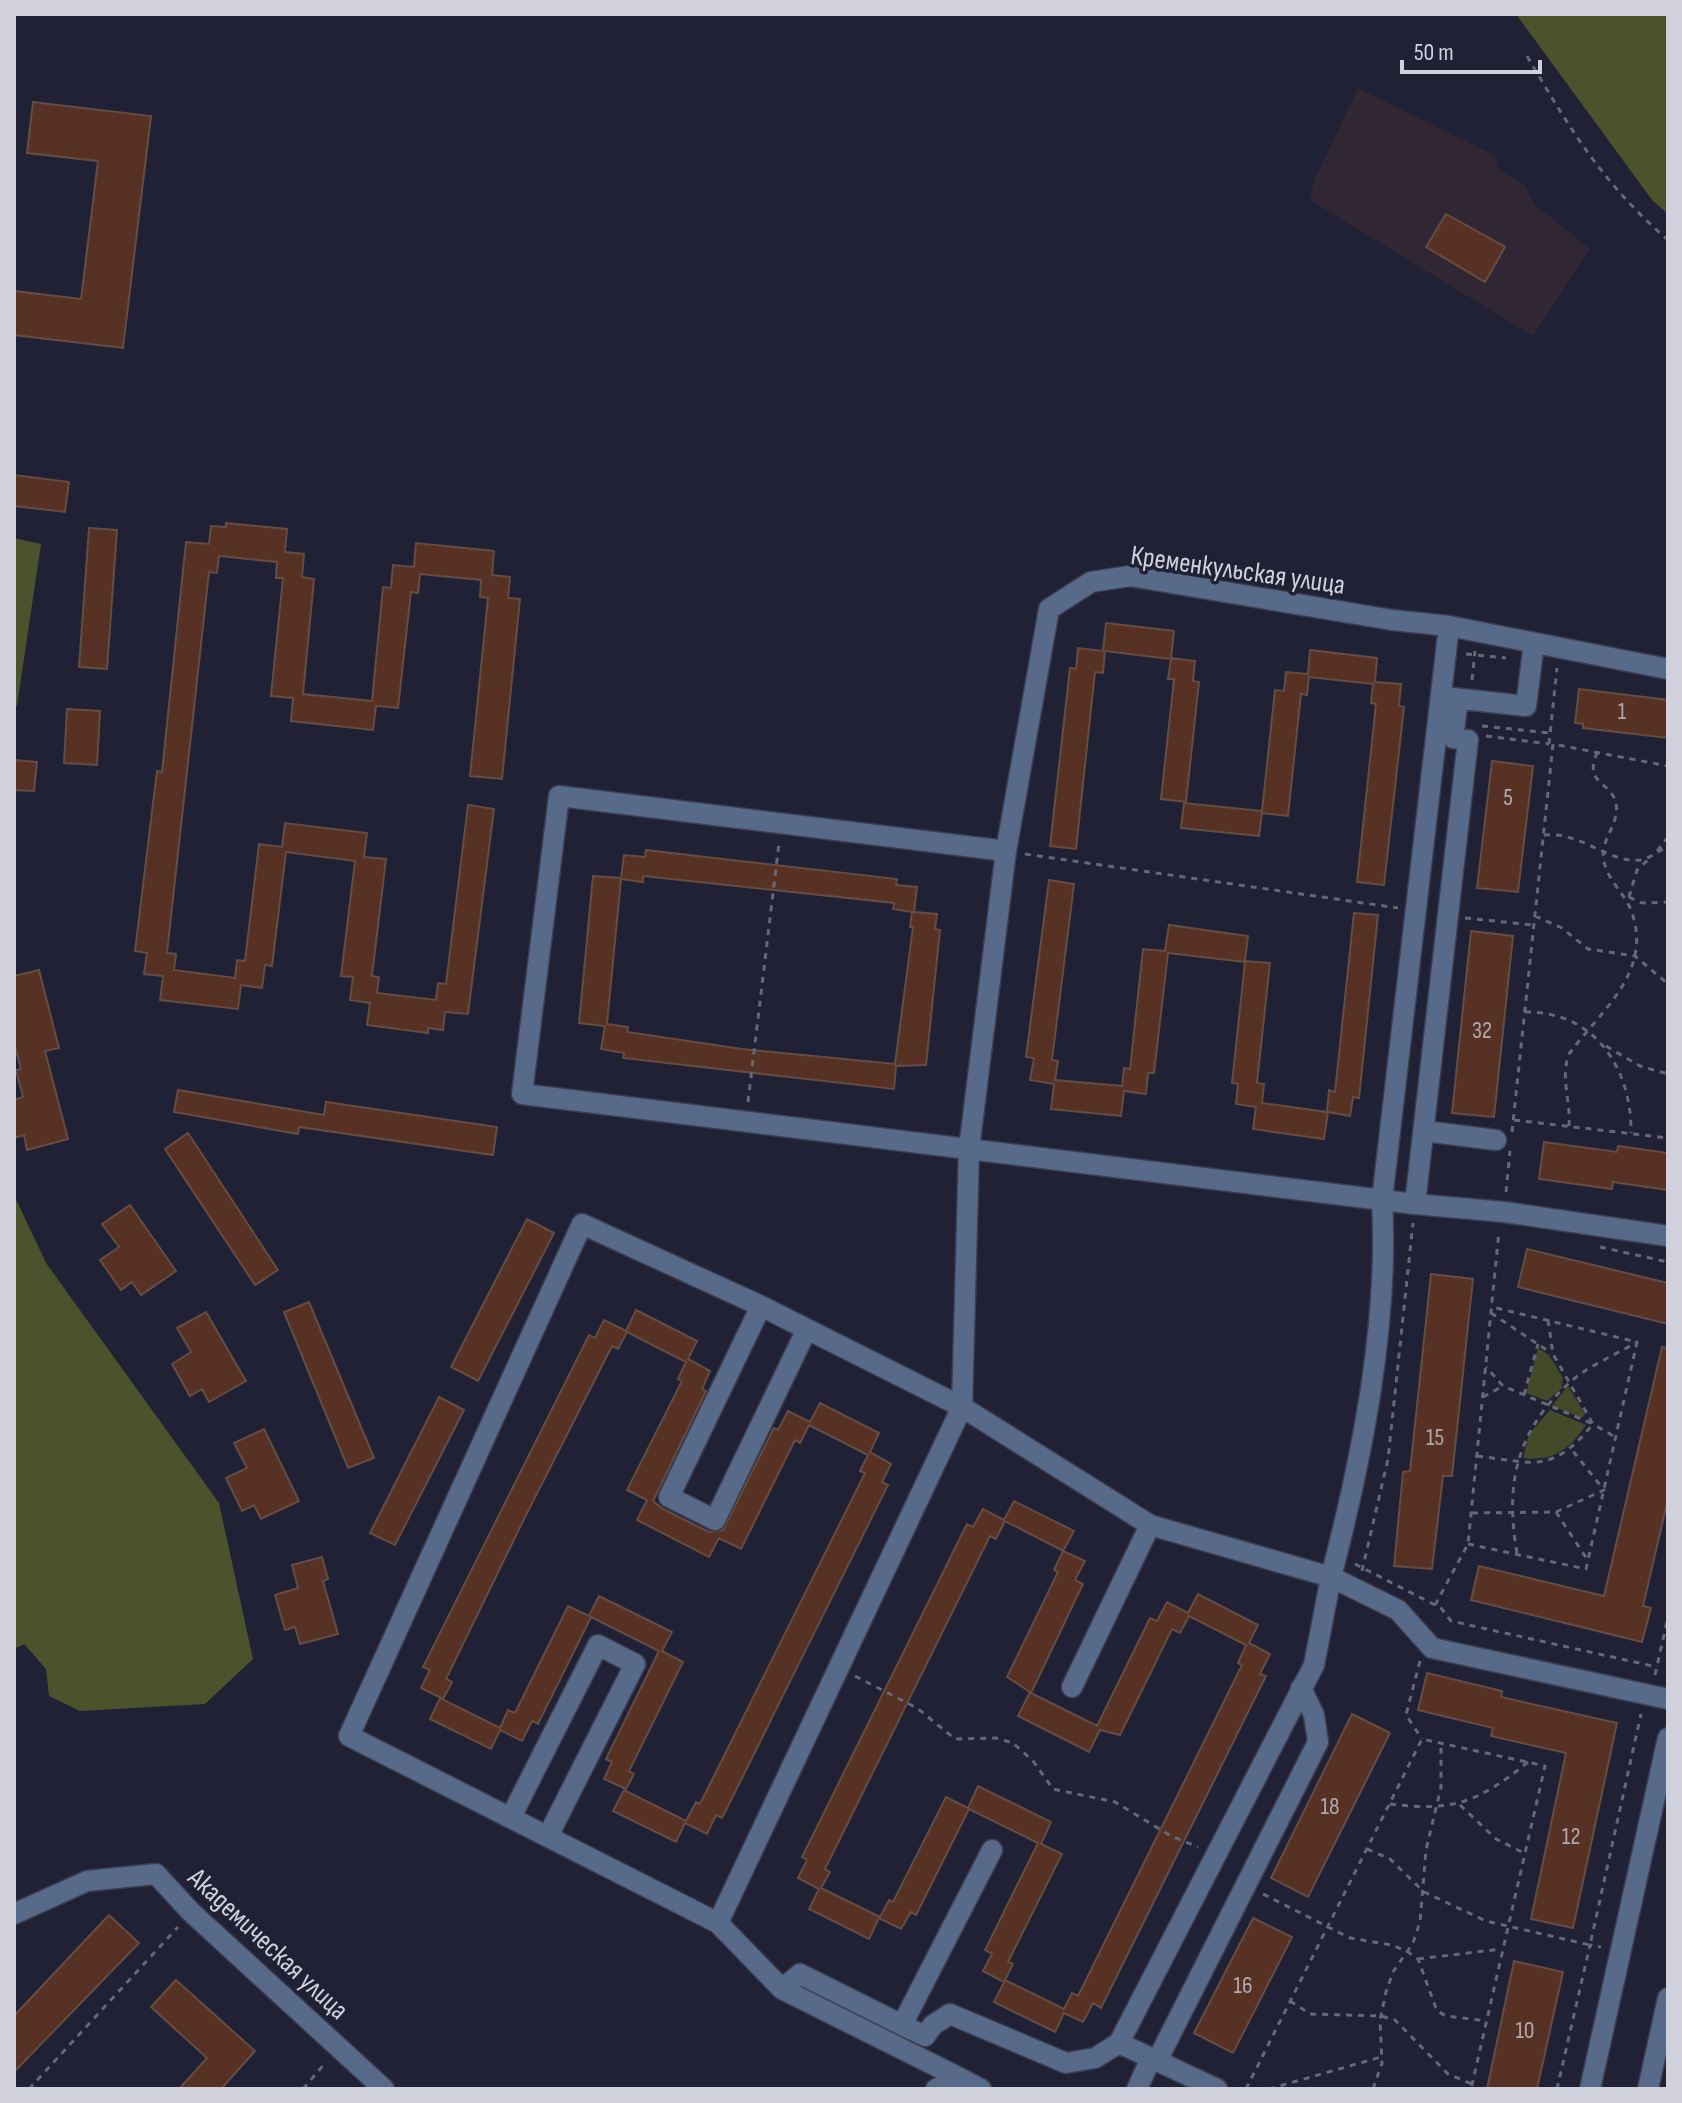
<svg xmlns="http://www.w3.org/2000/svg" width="1682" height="2103" font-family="'Sofia Sans Condensed',sans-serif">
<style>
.industrial{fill:#312634}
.green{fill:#44492a}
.forest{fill:#4c522b}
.building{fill:#573224;stroke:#654d44;stroke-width:2;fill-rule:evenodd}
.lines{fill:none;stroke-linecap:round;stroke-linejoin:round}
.minor-casing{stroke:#3c3d4f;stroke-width:23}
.path{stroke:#666777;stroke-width:3;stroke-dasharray:6 6;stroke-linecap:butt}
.minor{stroke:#576a89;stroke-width:20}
.labels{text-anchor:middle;stroke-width:7;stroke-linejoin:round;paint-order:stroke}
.number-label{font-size:24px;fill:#b2a9af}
.street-label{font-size:28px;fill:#d0d1dd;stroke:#202134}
</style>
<rect width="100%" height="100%" fill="#202134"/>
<path class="industrial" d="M1358,88L1494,155L1499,170L1524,184L1534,204L1590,249L1533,336L1310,200L1314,181Z"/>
<path class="green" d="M1538,1348L1549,1355L1563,1378L1562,1388L1547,1401L1526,1393Z
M1568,1386L1585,1414L1582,1418L1552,1406Z
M1550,1410L1586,1425C1570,1449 1553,1462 1523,1458L1529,1434Z"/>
<path class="forest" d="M1516,14H1668V214L1652,200Z
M14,538L41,544L17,706H14Z
M14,1195L46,1263L219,1503L253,1659L205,1704L80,1711L49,1696L46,1669L24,1644L14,1649Z"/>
<path class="building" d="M33,102L151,116L123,348L14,335V291L81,299L98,161L27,153Z
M1446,214L1505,247L1485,282L1426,247Z
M14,475L69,482L65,512L14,506Z
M226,523L287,529L285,552L304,554L302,577L314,579L303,694L372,701L383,587L391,588L393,565L414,567L416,543L494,551L492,575L510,577L508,598L520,599L502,779L470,776L488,598L480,597L481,580L420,574L418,593L411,592L398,708L376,706L373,730L291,721L293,698L271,696L283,578H276L277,562L219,556L217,573L209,572L167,953L176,954L174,970L235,978L237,960L245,961L259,844L282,847L285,823L367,833L364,857L386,859L372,976L379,977L377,993L436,1000L438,983L446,984L468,805L494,809L468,1014L445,1012L443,1030L428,1028V1033L367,1025L370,1003L350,1000L353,977L341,976L355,861L286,852L272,966L265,965L262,988L241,985L238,1009L160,1000L163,976L144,974L147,953L135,951L157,771L162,772L186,542L209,544L211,526L226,527Z
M89,528L117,530L107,669L79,667Z
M1106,623L1174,631L1171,658L1195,661L1193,681L1199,682L1186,802L1161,799L1174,679H1168L1171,659L1105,651L1103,673L1095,672L1076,849L1050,846L1070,668L1076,669L1078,648L1103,651Z
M1310,650L1377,658L1375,682L1401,684L1399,706L1404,707L1384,885L1357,882L1376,704L1371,703L1373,684L1309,677L1307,695L1301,694L1288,816L1262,813L1259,836L1181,828L1184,803L1262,811L1275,690L1284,691L1286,672L1308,674Z
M1579,689L1668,700V738L1583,728V724L1575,723Z
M67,709L100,711L97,765L64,763Z
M14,760L37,762L34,791L14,790Z
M1492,761L1533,766L1518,892L1477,888Z
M646,850L897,879L896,885L917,887L914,912L937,914L935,929L940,930L926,1065L896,1066L894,1089L623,1058L624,1053L601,1049L605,1026L579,1023L593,876L621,878L624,855L645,857ZM643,876L894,903L893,909L912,912L910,927H913L895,1064L742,1049L627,1032L628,1027L607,1024L621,879L643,882Z
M1049,880L1074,884L1052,1060L1058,1061L1055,1080L1122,1086L1124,1068L1130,1069L1143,949L1165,951L1169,925L1248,936L1245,961L1270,963L1257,1083L1264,1084L1262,1103L1327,1112L1329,1090L1335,1092L1354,913L1378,915L1359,1098L1353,1097L1350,1116L1328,1112L1324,1139L1253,1129L1256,1107L1236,1104L1238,1084L1232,1083L1245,962L1168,953L1154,1073H1148L1146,1094L1124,1091L1121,1116L1051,1109L1054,1084L1030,1080L1034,1058L1026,1057Z
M1471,931L1513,936L1494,1117L1452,1113Z
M39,970L59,1048L45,1051L68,1139L27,1150L24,1135L14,1138V1100L23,1097L16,1070L21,1069L14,1042V976Z
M178,1090L324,1115L326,1102L497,1127L493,1155L299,1127L298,1134L174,1112Z
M188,1133L278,1270L255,1285L165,1149Z
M1544,1142L1617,1152L1618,1146L1668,1153V1190L1613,1182L1612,1189L1539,1179Z
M130,1205L176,1271L141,1295L132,1282L121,1290L100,1260L119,1247L102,1224Z
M527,1219L554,1233L478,1381L451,1367Z
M1527,1249L1668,1283V1324L1518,1287Z
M1431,1274L1473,1279L1452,1476H1443L1432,1569L1394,1566L1403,1472L1410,1471Z
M309,1302L374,1458L348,1468L284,1312Z
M636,1310L697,1341L688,1359L710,1371L702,1389L706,1391L653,1501L663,1509L709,1532L723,1530L774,1428L778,1430L788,1411L810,1422L820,1403L879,1433L870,1452L891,1464L882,1482L888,1485L722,1818L716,1815L707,1834L685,1823L676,1842L613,1811L624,1790L686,1821L696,1802L700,1804L865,1473L860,1471L868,1455L809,1425L800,1443L795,1440L741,1549L719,1538L709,1557L637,1520L647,1500L627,1490L682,1381L678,1379L686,1362L627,1332L618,1349L612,1346L525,1517L446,1679L452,1682L443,1699L421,1688L430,1670L423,1667L589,1335L595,1338L604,1320L626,1331Z
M206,1312L246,1381L209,1402L202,1389L190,1396L172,1364L191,1352L177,1328Z
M1662,1347L1668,1348V1499L1643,1606L1651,1608L1642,1642L1471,1600L1479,1566L1604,1596Z
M439,1397L464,1410L395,1545L370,1533Z
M264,1429L299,1501L261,1519L254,1505L242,1511L226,1478L247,1468L234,1443Z
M1014,1501L1074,1531L1063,1551L1005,1521L996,1539L990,1536L825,1869L830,1872L821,1888L880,1917L889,1900L893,1902L946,1797L968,1808L978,1786L1051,1822L1041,1844L1062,1854L1008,1962L1013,1964L1005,1980L1064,2009L1072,1993L1078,1996L1242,1665L1238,1663L1246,1645L1189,1616L1180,1633L1172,1629L1120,1735L1100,1730L1089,1752L1018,1716L1030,1692L1007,1677L1058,1572L1054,1570L1063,1551L1085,1561L1075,1580L1083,1584L1031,1693L1097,1726L1150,1618L1157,1621L1167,1602L1188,1613L1198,1594L1258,1625L1249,1643L1270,1654L1260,1674L1266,1676L1101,2008L1093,2003L1083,2022L1064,2013L1055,2032L994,2002L1004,1982L983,1971L992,1954L985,1950L1038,1843L969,1809L916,1915L911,1912L901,1929L879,1918L869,1939L809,1909L819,1889L798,1878L807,1860L802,1857L967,1524L973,1527L983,1509L1004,1520Z
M322,1557L328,1579L323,1581L338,1634L300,1644L295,1627L285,1630L275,1595L298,1588L292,1565Z
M599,1596L672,1632L662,1651L683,1662L629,1771L634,1774L626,1789L604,1779L612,1762L606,1759L659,1651L591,1617L538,1724L532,1721L522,1741L500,1730L491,1749L430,1719L440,1698L500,1728L508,1710L515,1713L568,1606L589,1616Z
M1427,1673L1502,1691L1501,1697L1617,1723L1573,1928L1531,1919L1566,1753L1491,1736L1493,1728L1418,1710Z
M1352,1714L1390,1733L1308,1897L1271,1878Z
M109,1915L139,1943L14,2072V2016Z
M1253,1918L1292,1937L1233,2053L1194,2033Z
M1514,1961L1563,1972L1537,2089H1487Z
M176,1980L255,2051L221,2089H179L207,2058L151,2007Z"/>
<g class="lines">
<defs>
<path id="minor" d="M1444,697L1526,706L1534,643
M1006,851L559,796L522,1094L1415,1204L1504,1212L1668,1236
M1424,1131L1496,1140
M1415,1204L1468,740L1453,738L1458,699
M761,1306L669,1497L715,1520L807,1329
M1072,1687L1150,1525
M511,1817L598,1645L635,1664L548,1836
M14,1914L87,1881L156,1874L191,1912L384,2089
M718,1923L962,1407L969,1149L1006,851L1049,609L1091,582L1130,576L1392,620L1449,626L1668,669
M782,1989L800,1974L902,2025L992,1850
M902,2025L925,2036L933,2025L950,2014L1066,2063L1095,2058L1119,2043L1217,2089
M1119,2043L1314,1665L1331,1577L1398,1610L1432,1648L1668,1699
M1157,2061L1318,1742L1314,1715L1301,1688
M958,2077L782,1989L718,1923L349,1736L582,1224L761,1306L962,1407L1150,1525L1331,1577C1362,1457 1389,1324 1382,1200L1449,626
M936,2089L958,2077L981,2089
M1137,2089L1151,2058
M1590,2089L1668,1738
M1648,2089L1668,1998"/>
</defs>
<use href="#minor" class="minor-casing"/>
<path class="path" d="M1527,56C1570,129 1603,184 1668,240
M1466,654L1506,658
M1472,680L1475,651
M1482,726L1550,733
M1486,736L1549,744
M1549,744L1557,668
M1544,835C1581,831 1609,864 1640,860C1650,859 1658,850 1668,847
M1657,851L1668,837
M1025,854L1398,908
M1629,897L1637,870L1649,859
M1629,897L1642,903L1668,902
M1535,916L1562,928L1588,949L1635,956L1668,984
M1465,918L1533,925
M1525,1012C1595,1011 1632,1069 1631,1133
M1606,1046L1640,1066L1668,1074
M748,1102L779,843
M1514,1120L1668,1138
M1569,1126C1571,1102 1560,1077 1569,1054C1601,1010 1654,972 1631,910C1624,893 1608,880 1604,862C1599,839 1620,825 1616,804C1612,781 1583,785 1597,753
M1512,1132L1553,744L1668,766
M1506,1192L1510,1151
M1600,1247L1668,1262
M1491,1313L1551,1353
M1548,1320L1553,1354L1593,1424L1615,1437
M1524,1395L1538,1344
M1483,1397L1503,1386
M1477,1456C1535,1463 1552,1474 1593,1424L1503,1386L1486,1367
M1556,1512L1587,1559
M1472,1513L1556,1512L1604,1490L1572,1450
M1468,1544L1586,1569L1637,1342L1492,1307
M1517,1553C1505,1485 1516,1432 1568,1384C1586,1367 1615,1355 1637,1342
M1355,1564L1441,1608L1451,1621L1657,1667
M1362,1571L1388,1459L1413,1223
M1435,1605L1468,1544L1499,1231
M1420,1661L1406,1715L1422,1739
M1655,1675L1668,1617
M855,1676L917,1708L955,1739L996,1738L1013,1743L1033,1761L1053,1789L1115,1802L1171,1836L1198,1847
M1390,1804C1453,1812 1479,1802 1528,1762
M1460,1805L1496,1839L1524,1853
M1367,1849L1390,1859L1424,1892L1486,1921L1590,1945L1641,1714
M1263,1894L1350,1938L1392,1945L1408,1952L1418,1959L1437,2011L1446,2016L1486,2021
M1418,1959L1501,1949
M1290,2001L1310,2014L1381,2016L1395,2020L1448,2074L1472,2084
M29,2089L178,1927
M303,2089L326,2062
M1246,2089L1422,1739L1545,1766L1471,2089
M1269,2089L1381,2057
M1373,2089L1382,2063L1380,2020L1386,1992L1393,1972L1413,1943L1420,1922L1426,1850L1441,1787V1743
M1557,2089L1590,1945L1601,1947"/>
<use href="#minor" class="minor"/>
</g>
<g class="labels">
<g class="number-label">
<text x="1622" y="719">1</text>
<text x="1508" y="805">5</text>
<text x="1482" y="1038">32</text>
<text x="1435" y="1445">15</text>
<text x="1330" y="1814">18</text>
<text x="1571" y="1844">12</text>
<text x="1243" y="1993">16</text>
<text x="1525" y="2038">10</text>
</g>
<g class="street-label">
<text transform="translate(1238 569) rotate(8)" y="10">Кременкульская улица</text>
<text transform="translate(269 1943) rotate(43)" y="10">Академическая улица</text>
</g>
</g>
<rect width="1682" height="2103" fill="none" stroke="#d0d1dd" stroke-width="32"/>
<path d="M1402 60v12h138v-12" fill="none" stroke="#d0d1dd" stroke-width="4"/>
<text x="1414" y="60" font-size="24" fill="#d0d1dd" stroke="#202134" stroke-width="6" paint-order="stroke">50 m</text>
</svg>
